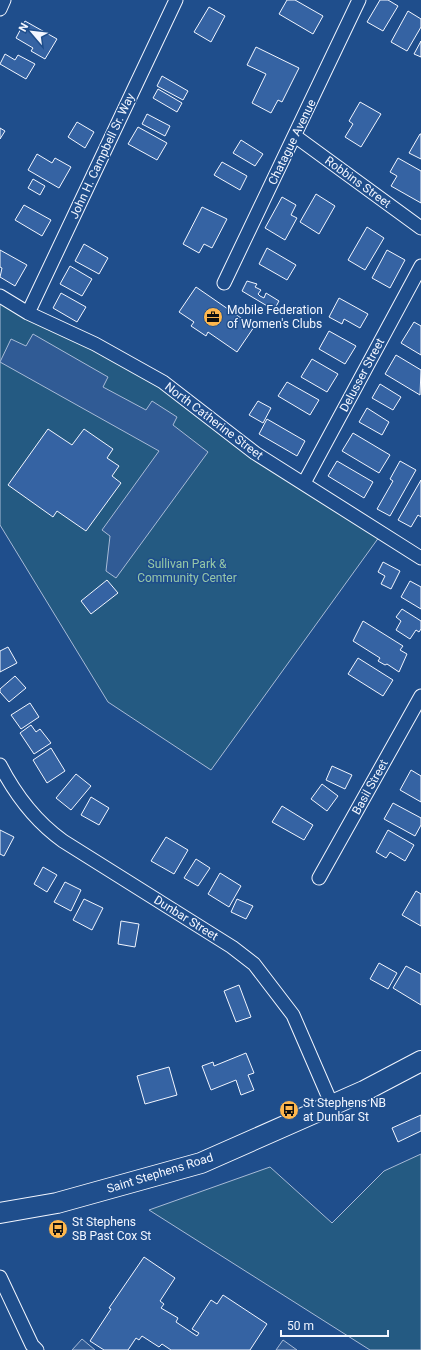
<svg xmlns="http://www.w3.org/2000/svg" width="421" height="1350" font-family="Roboto,sans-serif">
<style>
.green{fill:#245a82;stroke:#a8bbd7}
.parking{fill:#305b95;stroke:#a8bbd7}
.building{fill:#3563a3;stroke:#f2f6ff}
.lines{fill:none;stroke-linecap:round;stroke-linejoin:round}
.street-casing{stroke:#f2f6ff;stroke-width:15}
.primary-casing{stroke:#f2f6ff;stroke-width:22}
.street{stroke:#1f4e8c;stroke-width:13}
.primary{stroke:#1f4e8c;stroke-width:20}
.labels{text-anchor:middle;stroke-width:3;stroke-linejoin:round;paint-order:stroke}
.street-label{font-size:12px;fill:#f2f6ff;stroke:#1f4e8c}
.poi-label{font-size:12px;fill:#f2f6ff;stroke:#1f4e8c;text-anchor:start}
.park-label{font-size:12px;fill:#97c8a6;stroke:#1f4e8c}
</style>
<rect width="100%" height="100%" fill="#1f4e8c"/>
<path class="green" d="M0,296L95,344L382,533L211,770L108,702L0,525Z
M421,1154V1350H370L149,1210L270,1167L332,1223L384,1171Z"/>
<path class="parking" d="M33,334L108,377L103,387L146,410L152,401L177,417L173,425L208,452L116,578L106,571L110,536L102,530L159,451L0,362L11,339L26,346Z
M82,1339L95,1350H72Z
M283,1340L297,1350H276Z"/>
<path class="building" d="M287,0H295L323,16L313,34L279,14Z
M380,0H388L398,6L383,31L367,22Z
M209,7L225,16L211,42L194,32Z
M408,11L421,19V27L407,51L391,42Z
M25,21L57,39L45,59L31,51L33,48L16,38Z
M421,41V57L414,54Z
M256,47L299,68L282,102L278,100L271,113L252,103L266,74L247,65Z
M5,54L15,60L18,55L35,64L26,79L0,64Z
M162,76L188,91L183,100L157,86Z
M158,89L182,103L177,112L153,98Z
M360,102L381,114L361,147L345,137L353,124L349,121Z
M147,114L170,126L165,136L142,124Z
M77,122L94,132L85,148L68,137Z
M138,127L167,143L157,160L128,144Z
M0,128L5,131L0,139Z
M420,134H421V159L409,153Z
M241,140L263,154L255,166L233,153Z
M37,154L52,163L55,158L71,167L59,188L28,170Z
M398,158L421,171V203L391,186L397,176L390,172Z
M222,162L247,176L240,190L214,175Z
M33,179L45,186L40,195L28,188Z
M316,194L335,206L319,234L300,222Z
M282,197L296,205L291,215L297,218L285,240L265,228Z
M24,205L51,220L42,236L15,220Z
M202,207L227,219L212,248L204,244L199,253L183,244Z
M367,227L384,238L365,270L348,260Z
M84,244L108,258L99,274L75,261Z
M267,248L296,265L287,280L259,264Z
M0,250L27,265L15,286L0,277L2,268L0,267Z
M387,250L405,260L390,288L372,278Z
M70,266L92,279L82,296L60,284Z
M247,281L257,284L255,287L261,290L258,294L260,296L264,298L266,293L279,301L274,310L242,291Z
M196,287L254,327L237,352L208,332L206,336L191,326L194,322L179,312Z
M61,293L86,307L77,322L53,308Z
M339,298L368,314L360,328L344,319L342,324L329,317Z
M414,322L421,326V355L401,343Z
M329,331L356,346L345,364L319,349Z
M396,355L421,370L420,395L385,374Z
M312,359L338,374L327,392L301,377Z
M287,382L319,400L310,415L278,396Z
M380,384L401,397L393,410L372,398Z
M258,401L271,408L263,423L249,415Z
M367,408L389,422L382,435L359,422Z
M267,419L305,441L297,456L259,434Z
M48,429L72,445L84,429L113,449L107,458L119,466L112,476L121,483L86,531L57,511L53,517L8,485Z
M353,433L390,455L379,473L342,451Z
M337,461L373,482L364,498L328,476Z
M400,461L416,470L390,516L377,509L393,481L390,479Z
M421,480V517L418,515L411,527L398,520Z
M383,562L400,571L391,589L381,584L385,576L378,572Z
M107,580L118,593L91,614L81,601Z
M410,581L421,587V609L401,597Z
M402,609L421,621V629L419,632L416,630L410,639L396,630L401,621L396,617Z
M363,621L403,646L400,650L407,654L399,672L387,664L385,665L378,661L380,658L353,641Z
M8,647L17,663L0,672V651Z
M358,658L393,680L383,696L348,674Z
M15,676L26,688L9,702L0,692V689Z
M30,703L39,717L21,729L11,715Z
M31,725L36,732L40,729L51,743L34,754L20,733Z
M51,748L65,771L47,783L33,760Z
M332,766L352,775L345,789L326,780Z
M411,770L421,776V802L400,790Z
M76,774L91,786L71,810L56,798Z
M322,784L338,796L327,811L311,799Z
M91,797L109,808L99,825L81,815Z
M393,803L421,818V825L415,836L384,819Z
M282,806L313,825L304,840L272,822Z
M0,830L14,837L4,856L0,854Z
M388,830L414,845L405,861L390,852L386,858L376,852Z
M166,837L188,850L174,874L151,861Z
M196,859L210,868L198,886L184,878Z
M43,867L57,875L47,892L34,884Z
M220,873L241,886L229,907L208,894Z
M65,882L81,890L71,911L54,902Z
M416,891L421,894V926L402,915Z
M84,899L103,908L92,930L73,920Z
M237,899L253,906L246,919L231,912Z
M121,921L139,924L135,947L118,944Z
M379,963L397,973L388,989L370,979Z
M406,966L421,974V1005L393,988Z
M239,985L251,1017L236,1022L224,991Z
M246,1053L254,1073L248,1075L254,1090L241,1095L236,1080L211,1090L202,1066L213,1062L214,1066Z
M169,1067L177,1095L145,1104L137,1076Z
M421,1115V1131L398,1142L392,1128Z
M144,1257L175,1278L160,1301L164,1304L161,1308L178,1318L176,1322L197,1336L199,1333L192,1329L211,1300L217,1304L223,1295L267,1324L250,1350H171L162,1344L159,1347L142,1336L139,1340L136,1338L128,1350H104L90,1341L111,1309L109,1308Z"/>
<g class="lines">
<defs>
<path id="street" d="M0,9L4,0
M295,136L421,228
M224,283L359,0
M0,296L28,313L95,344L163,382L255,453L421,558
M28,313L176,0
M304,483L421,266
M0,765C16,796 35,821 63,841L232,947L254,964L293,1015L332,1105
M319,878L421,696
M0,1277L32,1345L37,1350"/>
<path id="primary" d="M0,1213L57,1203L201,1163L364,1091L421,1061"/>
</defs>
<use href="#street" class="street-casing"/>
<use href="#primary" class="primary-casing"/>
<use href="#street" class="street"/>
<use href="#primary" class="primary"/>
</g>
<defs>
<symbol id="office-disc" viewBox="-11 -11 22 22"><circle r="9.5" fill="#ffb74d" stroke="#1f4e8c"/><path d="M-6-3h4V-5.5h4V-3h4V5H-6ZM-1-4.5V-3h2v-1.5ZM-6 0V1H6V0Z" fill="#111"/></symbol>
<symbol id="bus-disc" viewBox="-11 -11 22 22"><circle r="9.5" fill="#ffb74d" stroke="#1f4e8c"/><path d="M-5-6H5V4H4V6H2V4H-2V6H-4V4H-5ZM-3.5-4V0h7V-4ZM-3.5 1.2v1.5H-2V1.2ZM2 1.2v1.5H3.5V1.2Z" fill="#111"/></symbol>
</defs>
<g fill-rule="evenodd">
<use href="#office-disc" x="202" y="306" width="22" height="22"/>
<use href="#bus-disc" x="278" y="1099" width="22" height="22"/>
<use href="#bus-disc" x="47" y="1218" width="22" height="22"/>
</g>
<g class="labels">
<g class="street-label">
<text transform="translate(292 142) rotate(-64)" y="4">Chatague Avenue</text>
<text transform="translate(102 156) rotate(-65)" y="4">John H. Campbell Sr. Way</text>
<text transform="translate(358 182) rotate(36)" y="4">Robbins Street</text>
<text transform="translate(362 375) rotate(-62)" y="4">Delusser Street</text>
<text transform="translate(214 421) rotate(37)" y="4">North Catherine Street</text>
<text transform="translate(370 787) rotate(-61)" y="4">Basil Street</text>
<text transform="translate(186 918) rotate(32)" y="4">Dunbar Street</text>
<text transform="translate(160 1173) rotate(-17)" y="4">Saint Stephens Road</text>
</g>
<g class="poi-label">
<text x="227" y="314">Mobile Federation<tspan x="227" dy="14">of Women's Clubs</tspan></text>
<text x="303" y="1107">St Stephens NB<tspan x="303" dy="14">at Dunbar St</tspan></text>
<text x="72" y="1226">St Stephens<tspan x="72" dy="14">SB Past Cox St</tspan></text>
</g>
<g class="park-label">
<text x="187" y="568">Sullivan Park &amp;<tspan x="187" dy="14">Community Center</tspan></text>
</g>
</g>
<g transform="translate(32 32) rotate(298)" stroke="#1f4e8c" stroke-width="3" paint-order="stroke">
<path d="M0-3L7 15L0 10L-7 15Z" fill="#f2f6ff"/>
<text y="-6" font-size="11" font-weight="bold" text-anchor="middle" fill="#f2f6ff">N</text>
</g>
<path d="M281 1330v6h107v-6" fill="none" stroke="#f2f6ff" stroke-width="2"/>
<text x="287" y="1330" font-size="12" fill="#f2f6ff" stroke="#1f4e8c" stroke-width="3" paint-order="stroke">50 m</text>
</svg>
